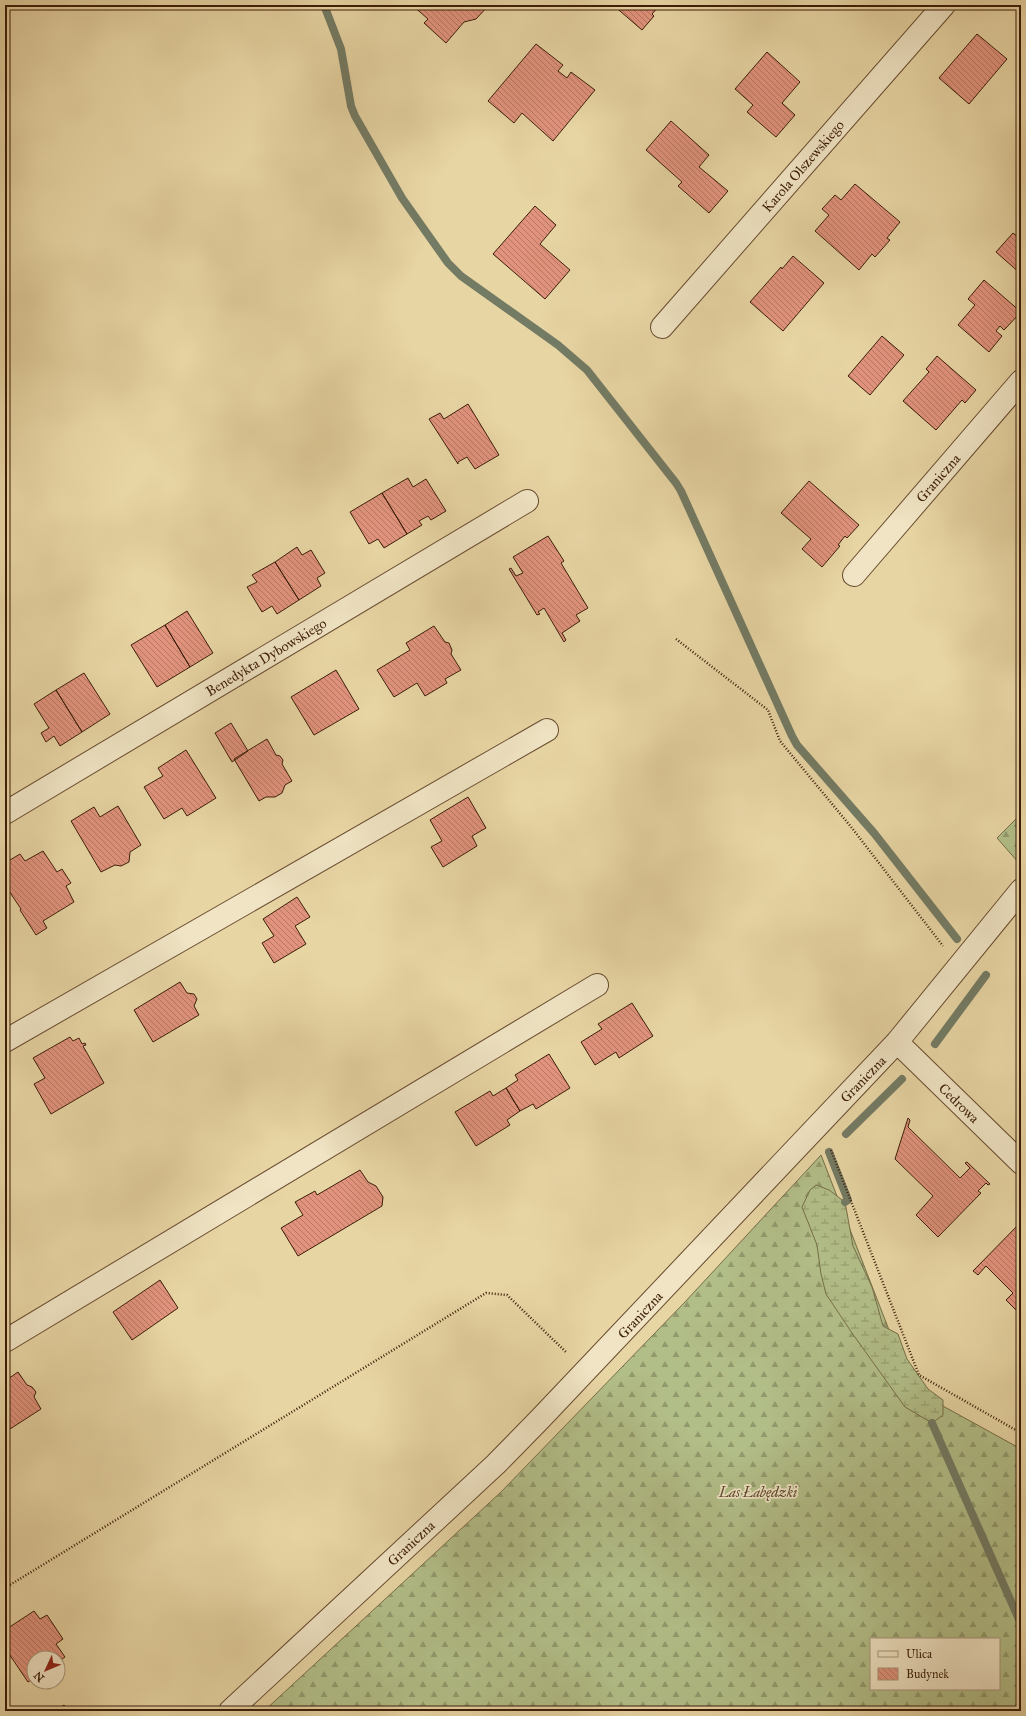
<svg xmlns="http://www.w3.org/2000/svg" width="1026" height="1716" font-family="'IM FELL Great Primer',serif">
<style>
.forest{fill:url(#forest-firs);stroke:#776e48;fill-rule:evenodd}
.wetland{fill:url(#wetland-marsh);stroke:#776e48}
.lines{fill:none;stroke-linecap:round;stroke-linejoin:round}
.stream{stroke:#737b64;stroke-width:8}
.building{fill:url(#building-back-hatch);stroke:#3c1d08}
.minor-casing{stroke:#674b2f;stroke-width:24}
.path{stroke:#3c1d08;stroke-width:2.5;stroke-dasharray:1 2;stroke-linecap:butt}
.minor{stroke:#f0e4c4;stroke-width:22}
.labels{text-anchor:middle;stroke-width:3.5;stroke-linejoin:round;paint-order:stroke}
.street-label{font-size:14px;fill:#3c1d08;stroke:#f0e4c4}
.park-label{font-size:14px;font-style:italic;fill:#5a4528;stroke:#f0e4c4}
</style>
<defs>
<pattern id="forest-firs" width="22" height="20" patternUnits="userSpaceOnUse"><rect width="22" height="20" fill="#b2be88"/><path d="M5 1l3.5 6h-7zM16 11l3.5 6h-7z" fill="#929a6d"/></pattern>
<pattern id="wetland-marsh" width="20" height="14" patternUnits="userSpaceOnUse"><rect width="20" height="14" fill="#b2be88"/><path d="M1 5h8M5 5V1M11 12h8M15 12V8" fill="none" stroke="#929a6d"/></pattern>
<pattern id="building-back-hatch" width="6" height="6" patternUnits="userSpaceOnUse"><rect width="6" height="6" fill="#e1937d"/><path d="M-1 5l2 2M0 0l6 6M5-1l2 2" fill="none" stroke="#b87764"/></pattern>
</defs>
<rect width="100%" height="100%" fill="#e8d5a4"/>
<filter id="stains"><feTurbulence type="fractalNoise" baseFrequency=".005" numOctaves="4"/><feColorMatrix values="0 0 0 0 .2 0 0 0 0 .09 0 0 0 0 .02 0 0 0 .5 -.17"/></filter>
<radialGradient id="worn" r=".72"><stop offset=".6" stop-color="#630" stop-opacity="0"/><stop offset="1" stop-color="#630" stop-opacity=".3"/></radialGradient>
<path class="forest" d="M1021,814V859L1018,862L997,838Z
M821,1155L912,1389L1021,1449V1711H264L501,1492L684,1303ZM871,1639H999V1689H871Z"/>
<path class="wetland" d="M816,1185L829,1190L845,1202L853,1246L872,1287L883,1326L898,1334L907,1359L928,1389L943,1400V1415L932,1423L905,1407L852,1333L826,1294L821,1274L817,1245L802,1207L810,1190Z"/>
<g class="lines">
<path class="stream" d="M324,5L341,49L351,106L355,116L402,198L448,263L461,276L558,345L587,370L676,483L681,491L792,736L797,745L874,833L957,939
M935,1044L986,975
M846,1134L902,1079
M829,1152L848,1200L845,1202
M932,1423L1021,1624"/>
</g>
<path class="building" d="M412,5H489L476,19L464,22L446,43L424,23L428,19Z
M613,5H672H660L652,14L654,16L642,30Z
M977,34L1007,59L969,104L939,78Z
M536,44L563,65L558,71L567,78L571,72L595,90L553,141L522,113L514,123L488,101Z
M767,52L800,82L782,103L795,115L776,137L747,112L753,105L735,89Z
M671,121L709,155L699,167L728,191L709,213L678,186L682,182L646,150Z
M855,184L900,222L887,238L890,240L875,257L872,254L859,270L815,231L829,215L822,209L835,195L841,200Z
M535,206L556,225L540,244L570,270L545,299L493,254Z
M1013,233L1019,238L1021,235V274L996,252Z
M793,256L824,283L783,331L750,302L781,267L782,269Z
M984,280L1021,312L1004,330L1000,326L996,331L1002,336L989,352L958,325L975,305L968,299Z
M882,336L904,355L870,395L848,376Z
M937,356L976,390L965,403L962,400L936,430L903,401L929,372L926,369Z
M468,404L499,455L475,469L467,457L458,462V464L429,419L440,413L444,419Z
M408,478L413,487L426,479L446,511L431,520L428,516L419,521L422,525L407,534L382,493Z
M809,481L859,525L847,538L845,536L838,545L840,546L822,567L802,549L811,539L781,513Z
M382,493L407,534L384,548L378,539L369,544L350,512Z
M548,536L564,561L561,563L588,608L576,615L580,621L562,633L566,640L564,642L544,608L538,612L540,614L537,615L509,569L511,568L516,576L523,573L513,557Z
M297,547L302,555L311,550L325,573L317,578L321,586L299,600L275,562Z
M275,562L299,600L277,614L272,606L262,612L247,587L257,582L252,575Z
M187,611L213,653L190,667L165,625Z
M165,625L190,667L157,687L131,645Z
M434,626L445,642L449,643L452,650L451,654L461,670L445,679L447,683L425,696L417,683L394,697L377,670L410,650L406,643Z
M336,670L359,709L314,735L291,697Z
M84,673L110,714L82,732L56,690Z
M56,690L82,732L60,746L54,736L46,742L41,733L49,728L34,704Z
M231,723L248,751L232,762L215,733Z
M267,739L276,755L280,756L283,760L282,764L292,781L285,785L282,793L275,797H266L259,801L234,759Z
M186,750L216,798L187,816L182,808L164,819L144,787L163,776L158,768Z
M468,797L486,828L472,836L477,846L443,867L431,847L442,841L430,820Z
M118,806L141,845L130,852L129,862L121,866L115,865L101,872L71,821L94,807L100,817Z
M43,851L57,872L62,869L71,883L66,886L74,902L43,921L47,928L36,935L20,910L21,909L5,885V863L20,854L25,861Z
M297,897L310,917L295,926L306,944L274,963L262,943L274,936L263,919Z
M180,982L187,993L194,994L197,999L194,1006L199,1015L153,1042L134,1010Z
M632,1003L653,1036L619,1058L616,1052L595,1065L581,1042L602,1029L598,1024Z
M70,1037L73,1041L79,1038L82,1044L85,1043L86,1045L83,1046L104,1083L51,1114L34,1084L45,1078L33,1058Z
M549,1054L570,1088L536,1109L533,1104L520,1111L506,1088L518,1080L515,1075Z
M506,1088L520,1111L507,1120L510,1125L476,1146L455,1112L490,1091L493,1096Z
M908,1118L910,1120L908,1127L960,1178L970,1168L965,1163L967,1162L990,1184L988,1185L986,1183L978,1191L981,1193L938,1237L916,1215L933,1196L895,1159Z
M360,1170L368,1182L376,1186L383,1197L382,1206L298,1256L281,1228L303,1215L295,1202L315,1191L317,1195Z
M1021,1222V1315L1006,1300L1013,1293L986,1266L978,1275L973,1271Z
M160,1280L178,1308L132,1340L113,1312Z
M18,1372L27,1385L32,1387L36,1392L34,1397L41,1409L10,1429L7,1424L5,1425V1381Z
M34,1611L40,1619L47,1615L63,1639L56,1644L65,1657L58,1662V1658H34V1678L28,1682L5,1648V1630Z
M64,1705L70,1711H55Z"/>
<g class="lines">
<defs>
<path id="minor" d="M662,327L944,5
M854,575L1021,381
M5,813L527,501
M5,1041L547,730
M897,1042L1021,1163
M5,1341L597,985
M230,1711L496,1464L541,1418L897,1042L1021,890"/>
</defs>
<use href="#minor" class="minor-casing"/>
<path class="path" d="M676,639L768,710L780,741L852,828L943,946
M831,1150L919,1375L1021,1433
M5,1588L486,1293L507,1295L567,1353"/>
<use href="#minor" class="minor"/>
</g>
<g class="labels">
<g class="street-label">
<text transform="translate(803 166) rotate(-49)" y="5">Karola Olszewskiego</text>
<text transform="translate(938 478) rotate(-49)" y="5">Graniczna</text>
<text transform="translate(266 657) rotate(-31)" y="5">Benedykta Dybowskiego</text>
<text transform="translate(863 1079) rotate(-46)" y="5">Graniczna</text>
<text transform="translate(959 1103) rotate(44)" y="5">Cedrowa</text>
<text transform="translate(640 1315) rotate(-47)" y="5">Graniczna</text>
<text transform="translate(411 1543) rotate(-43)" y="5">Graniczna</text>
</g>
<g class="park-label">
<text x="758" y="1497">Las Łabędzki</text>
</g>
</g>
<rect width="1026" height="1716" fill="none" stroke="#e8d5a4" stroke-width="20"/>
<rect x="6" y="6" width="1014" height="1704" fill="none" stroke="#3c1d08" stroke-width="2"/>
<rect x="10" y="10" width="1006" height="1696" fill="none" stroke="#3c1d08"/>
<rect x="870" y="1638" width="130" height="52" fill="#f0e4c4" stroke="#a89479"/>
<rect x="878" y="1651" width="20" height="6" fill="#f0e4c4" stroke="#a89479"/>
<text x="906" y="1658" font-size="12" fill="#3c1d08">Ulica</text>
<rect x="878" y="1668" width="20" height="12" fill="url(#building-back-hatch)" stroke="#a89479"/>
<text x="906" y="1678" font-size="12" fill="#3c1d08">Budynek</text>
<g transform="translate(46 1670) rotate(226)"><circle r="19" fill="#f0e4c4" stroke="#a89479"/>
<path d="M0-3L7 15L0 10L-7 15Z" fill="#8f2418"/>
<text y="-6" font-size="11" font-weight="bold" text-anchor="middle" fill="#3c1d08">N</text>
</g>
<rect width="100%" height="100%" filter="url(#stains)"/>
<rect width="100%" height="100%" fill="url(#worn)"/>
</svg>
